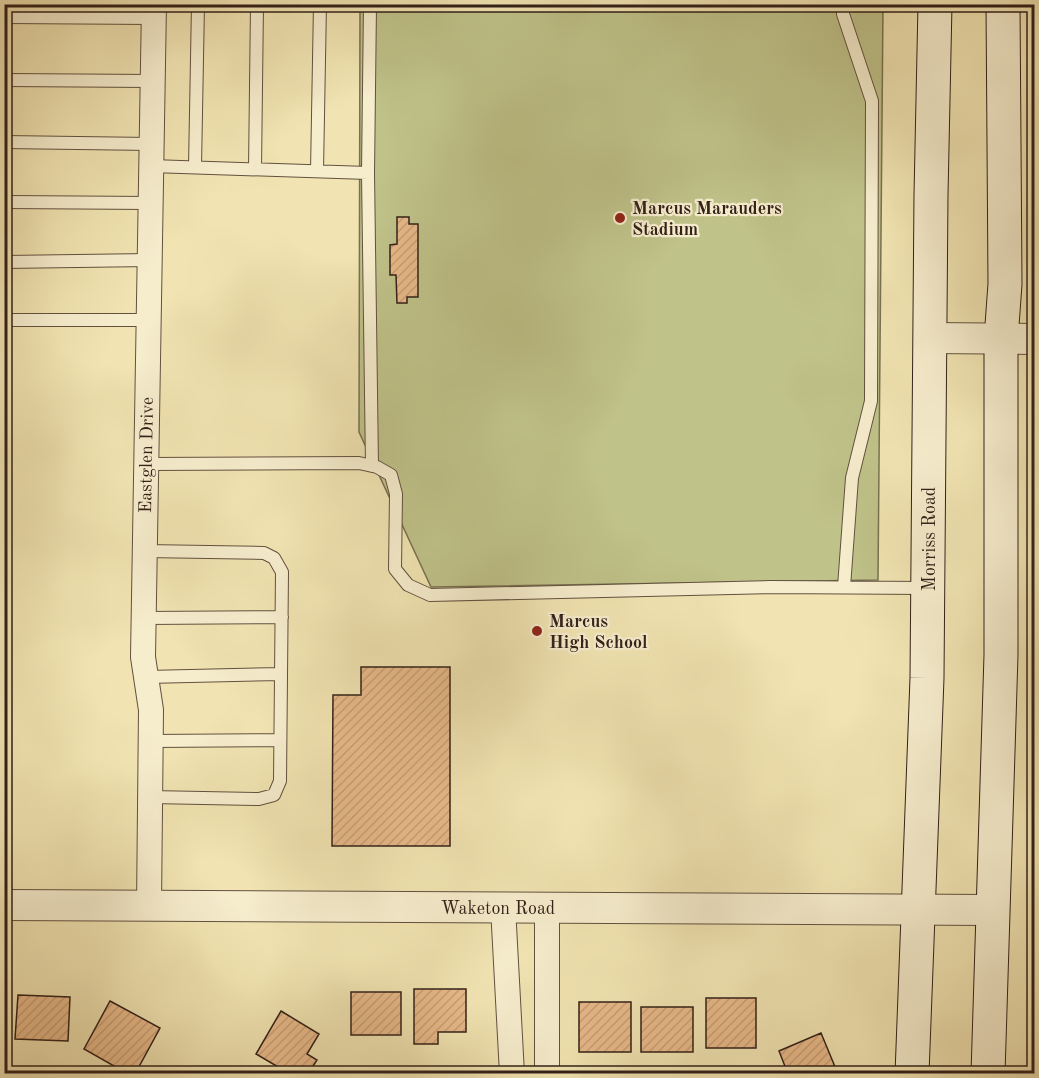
<svg xmlns="http://www.w3.org/2000/svg" width="1039" height="1078" font-family="'Old Standard TT',serif">
<style>
.green{fill:#bfc289;stroke:#787151;stroke-width:1.5}
.building{fill:url(#building-hatch);stroke:#322019;stroke-width:1.5}
.lines{fill:none;stroke-linecap:round;stroke-linejoin:round}
.service-casing{stroke:#62513f;stroke-width:14}
.minor-casing{stroke:#62513f;stroke-width:26}
.tertiary-casing{stroke:#62513f;stroke-width:32}
.secondary-casing{stroke:#322019;stroke-width:35}
.service{stroke:#f6edcd;stroke-width:12}
.minor{stroke:#f6edcd;stroke-width:24}
.tertiary{stroke:#f6edcd;stroke-width:30}
.secondary{stroke:#f6edcd;stroke-width:33}
.poi-dot{fill:#8f2418;stroke:#f6edcd;stroke-width:2}
.labels{text-anchor:middle;stroke-width:4.5;stroke-linejoin:round;paint-order:stroke}
.poi-label{font-size:18px;font-weight:bold;fill:#322019;stroke:#f6edcd;text-anchor:start}
.street-label{font-size:18px;fill:#322019;stroke:#f6edcd}
</style>
<defs>
<pattern id="building-hatch" width="6" height="6" patternUnits="userSpaceOnUse" patternTransform="scale(1.5)"><rect width="6" height="6" fill="#e8b989"/><path d="M-1 1l2-2M0 6l6-6M5 7l2-2" fill="none" stroke="#c79f76"/></pattern>
</defs>
<rect width="100%" height="100%" fill="#f1e4b2"/>
<filter id="stains"><feTurbulence type="fractalNoise" baseFrequency=".00333" numOctaves="4"/><feColorMatrix values="0 0 0 0 .2 0 0 0 0 .09 0 0 0 0 .02 0 0 0 .5 -.17"/></filter>
<radialGradient id="worn" r=".72"><stop offset=".6" stop-color="#630" stop-opacity="0"/><stop offset="1" stop-color="#630" stop-opacity=".3"/></radialGradient>
<path class="green" d="M360,5H883L878,580L431,587L359,432Z"/>
<path class="building" d="M397,217H409V224H418V297H407V303H397L396,275H390V245L397,244Z
M361,667H450V846H332L333,695H361Z
M1032,944H1034V967H1033Z
M414,989H466V1032H438V1044H414Z
M351,992H401V1035H351Z
M18,995L70,997L68,1041L15,1039Z
M706,998H756V1048H706Z
M110,1001L160,1028L135,1074H128L84,1049Z
M579,1002H631V1052H579Z
M641,1007H693V1052H641Z
M281,1011L319,1034L307,1054L317,1060L308,1074H290L256,1054Z
M821,1033L838,1074H788L779,1051Z"/>
<g class="lines">
<defs>
<path id="service" d="M843,4V14L872,101L871,401L852,478L844,587
M4,17L154,18
M4,80L152,81
M4,142L151,144
M151,166L368,173L372,466
M195,167L198,4
M255,169L257,4
M317,171L320,4
M368,173L370,4
M4,202L151,203
M4,262L150,260
M4,320H149
M146,464L359,463L377,467L391,475L396,494L395,569L408,585L430,595L771,587L926,588
M145,551L264,553L274,558L282,572L280,781L274,795L259,799L150,797
M144,618L282,617
M146,677L281,674
M151,741L280,740"/>
<path id="minor" d="M149,906L151,710L143,657L154,4
M503,907L512,1074
M547,908V1074"/>
<path id="tertiary" d="M930,338L1034,339
M4,905L991,910"/>
<path id="secondary" d="M912,1074L927,678L931,195L935,4
M988,1074L1001,655V339L1005,284L1003,4"/>
</defs>
<use href="#service" class="service-casing"/>
<use href="#minor" class="minor-casing"/>
<use href="#tertiary" class="tertiary-casing"/>
<use href="#secondary" class="secondary-casing"/>
<use href="#service" class="service"/>
<use href="#minor" class="minor"/>
<use href="#tertiary" class="tertiary"/>
<use href="#secondary" class="secondary"/>
</g>
<g class="poi-dot">
<circle cx="620" cy="218" r="6"/>
<circle cx="537" cy="631" r="6"/>
</g>
<g class="labels">
<g class="poi-label">
<text x="632" y="214">Marcus Marauders<tspan x="632" dy="21">Stadium</tspan></text>
<text x="549" y="627">Marcus<tspan x="549" dy="21">High School</tspan></text>
</g>
<g class="street-label">
<text transform="translate(146 455) rotate(-89)" y="6">Eastglen Drive</text>
<text transform="translate(929 539) rotate(-90)" y="6">Morriss Road</text>
<text x="498" y="914">Waketon Road</text>
</g>
</g>
<rect width="1039" height="1078" fill="none" stroke="#f1e4b2" stroke-width="24"/>
<rect x="6" y="6" width="1027" height="1066" fill="none" stroke="#322019" stroke-width="3"/>
<rect x="12" y="12" width="1015" height="1054" fill="none" stroke="#322019" stroke-width="1.5"/>
<rect width="100%" height="100%" filter="url(#stains)"/>
<rect width="100%" height="100%" fill="url(#worn)"/>
</svg>
